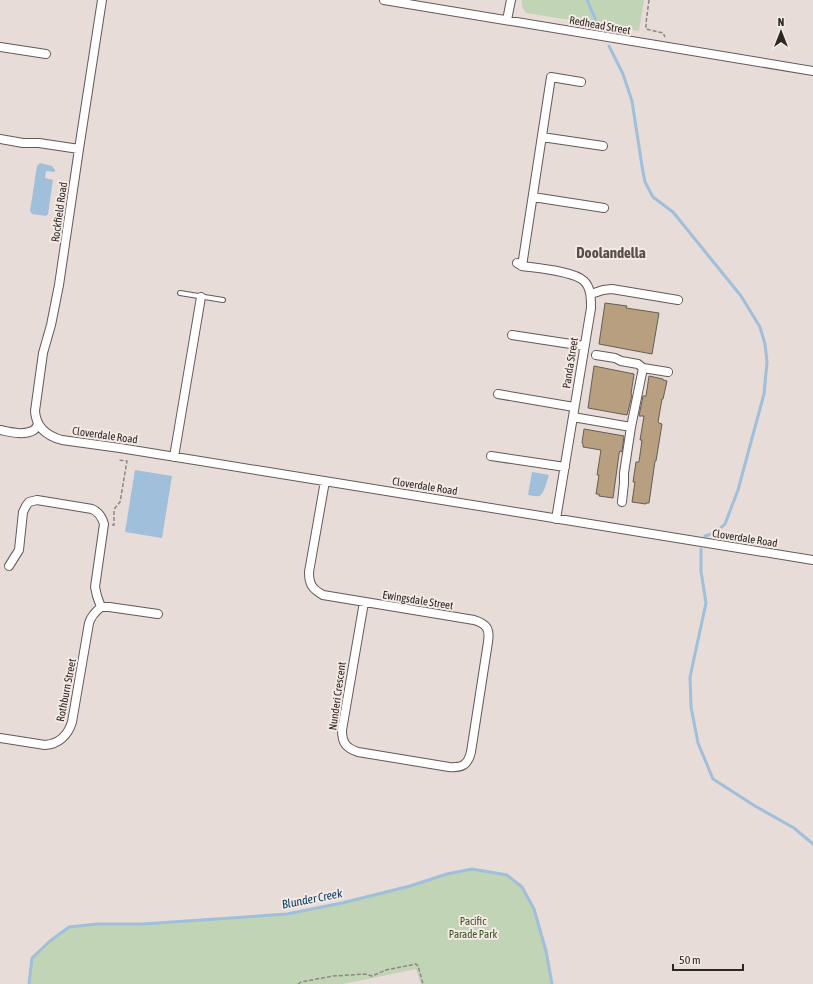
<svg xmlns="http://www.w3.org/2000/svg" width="813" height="984" font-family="'Asap Condensed',sans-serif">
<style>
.green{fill:#c1d4b6}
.water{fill:#9fbfda}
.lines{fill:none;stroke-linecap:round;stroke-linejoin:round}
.stream{stroke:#9fbfda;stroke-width:3}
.building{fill:#b89f80;stroke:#645e57}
.lane-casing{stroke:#635956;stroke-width:6}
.street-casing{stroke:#635956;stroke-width:10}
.path{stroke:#8e8683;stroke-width:1.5;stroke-dasharray:4 2;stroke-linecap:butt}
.lane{stroke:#fff;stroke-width:4}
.street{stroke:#fff;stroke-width:8}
.labels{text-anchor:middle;stroke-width:4;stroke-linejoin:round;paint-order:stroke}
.street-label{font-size:11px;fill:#2b2725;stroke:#f4e9e4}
.park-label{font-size:11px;fill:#365222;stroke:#f4e9e4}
.water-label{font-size:12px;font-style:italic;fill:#094063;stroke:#f4e9e4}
.district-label{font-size:15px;font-weight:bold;fill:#574f4b;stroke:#f4e9e4}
</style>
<rect width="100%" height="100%" fill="#e7dcd7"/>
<path class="green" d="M522,0H644L639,31L526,13C523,9 521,5 522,0Z
M472,869L507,875L522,887L534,909L546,951L552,984H421L416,969L343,984H29L32,958L50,941L69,927L97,924H143L287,914L343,903L410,886L447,874Z"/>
<path class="water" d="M40,163L52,166L55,170V172L46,171L45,178L53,180L48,214L46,216L32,214L30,211L37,166Z
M135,470L172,476L162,538L125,532Z
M532,472L549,475C547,480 544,495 539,496C536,497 531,495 528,495Z"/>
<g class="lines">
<path class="stream" d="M587,0L598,25
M609,46L623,74L632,101L642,166L645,182L653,197L673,212L741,296L760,327L765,344L767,362L764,394L738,490L725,524L715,533L705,536
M701,549V571L706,603L690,677L691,707L698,743L713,779L755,806L794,828L813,844
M29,984L32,958L50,941L69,927L97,924H143L287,914L342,903L410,886L447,874L472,869L507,875L522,887L534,909L546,951L552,984"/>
</g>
<path class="building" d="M605,303L627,306L626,308L659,313L652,354L599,344Z
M594,366L634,374L631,394L632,395L627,415L588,408Z
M649,376L663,379V380L667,381L663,399H662L658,422L659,423L662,424L656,461H655L649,503H646V504L632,502L635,482H633L636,462H639L642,440H640L644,416H639L643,396H646Z
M584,429L624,436L622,452L620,451L619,454L613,498L599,496V494H596L599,475H597L601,450L583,447V444L582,443Z"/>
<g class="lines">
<defs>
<path id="lane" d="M180,293L223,300"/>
<path id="street" d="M102,0L79,149L59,285L51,325L43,353L35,411C36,428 47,436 62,440L120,448L813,560
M384,0L813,71
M507,20L511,0
M0,47L46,54
M542,137L603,146
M0,139L23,143H39L79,149
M533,197L604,208
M517,263L522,266C536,268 574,271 584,281C591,288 591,298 591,308L556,519
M522,266L551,77L581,82
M591,294L603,290L612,289L678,300
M512,335L584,346
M596,355L615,358L621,361L638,364L643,368L668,372
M498,394L574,407
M573,417L631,427
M0,430C10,432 24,436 34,430C36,428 37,426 38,425
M491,456L565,467
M174,457L201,297
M325,481L309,572C309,584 312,589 323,595L474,620C487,624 490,629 488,642L471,752C468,765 462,768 449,767L358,752C346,748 342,743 342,730L364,602
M622,502L624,483V473L631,427L643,368
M9,566L19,550L23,512L26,506L29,502L37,500L92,509C99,512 102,517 104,524L95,587L97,596L101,607
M101,607H109L158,614
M0,738L45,745C59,744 68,735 72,722L89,623C91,616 95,612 101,607"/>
</defs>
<use href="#lane" class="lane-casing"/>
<use href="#street" class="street-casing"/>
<path class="path" d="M649,0L646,23V29L663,33L665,37
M112,525H114V511L115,508L120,502L127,461L118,460
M298,984L301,982L333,976L365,974L372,976L386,970L416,964L418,966L423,984"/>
<use href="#lane" class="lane"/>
<use href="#street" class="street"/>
</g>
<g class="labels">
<g class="street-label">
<text transform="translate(600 25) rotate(10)" y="4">Redhead Street</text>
<text transform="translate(59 212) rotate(-82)" y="4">Rockfield Road</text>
<text transform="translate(570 363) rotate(-81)" y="4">Panda Street</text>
<text transform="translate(105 435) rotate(8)" y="4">Cloverdale Road</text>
<text transform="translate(425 486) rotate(9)" y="4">Cloverdale Road</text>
<text transform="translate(745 538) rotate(9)" y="4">Cloverdale Road</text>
<text transform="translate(418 600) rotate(9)" y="4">Ewingsdale Street</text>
<text transform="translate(66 690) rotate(-79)" y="4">Rothburn Street</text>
<text transform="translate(337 696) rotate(-82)" y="4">Nunderi Crescent</text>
</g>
<g class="park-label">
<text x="473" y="925">Pacific<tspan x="473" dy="13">Parade Park</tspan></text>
</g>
<g class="water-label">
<text transform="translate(312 899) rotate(-11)" y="4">Blunder Creek</text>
</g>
<g class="district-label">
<text x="611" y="258">Doolandella</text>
</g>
</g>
<g transform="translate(781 32)" stroke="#f4e9e4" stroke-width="3" paint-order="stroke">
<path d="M0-3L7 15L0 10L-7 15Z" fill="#2b2725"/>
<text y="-6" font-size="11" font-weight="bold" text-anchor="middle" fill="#2b2725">N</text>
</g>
<path d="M673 964v6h70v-6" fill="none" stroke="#2b2725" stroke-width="2"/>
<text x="679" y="964" font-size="12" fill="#2b2725" stroke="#f4e9e4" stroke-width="3" paint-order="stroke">50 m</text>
</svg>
